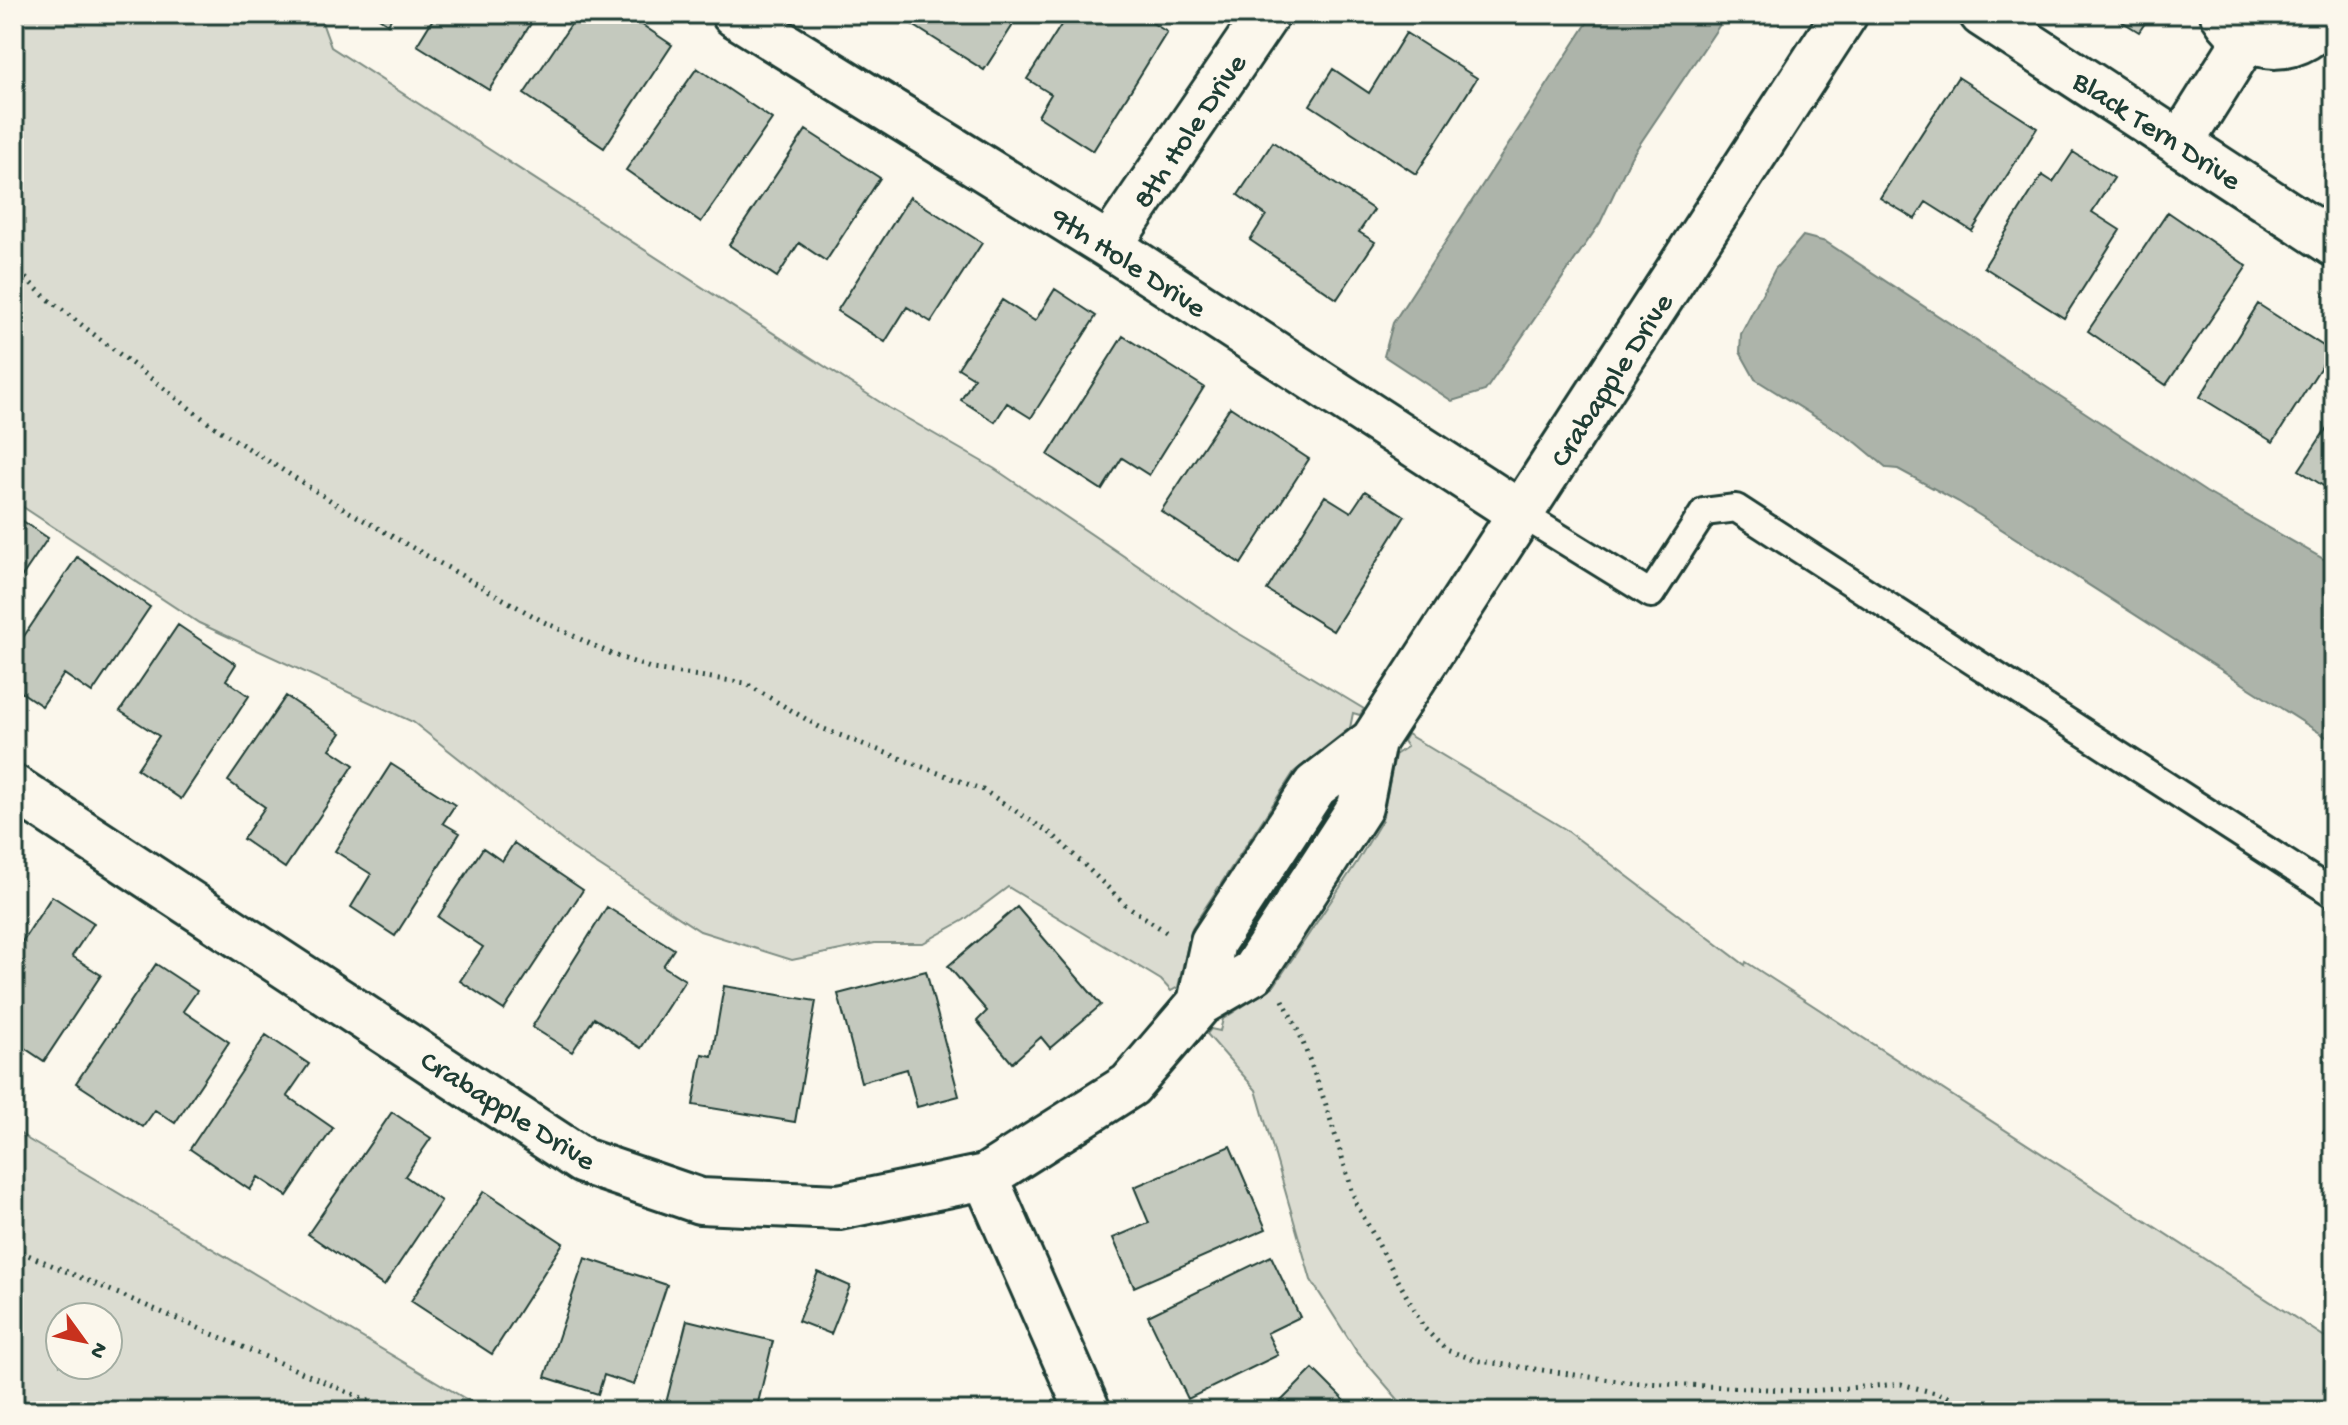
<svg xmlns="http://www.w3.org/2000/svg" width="2348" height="1425" font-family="'Gochi Hand',sans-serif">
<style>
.green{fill:#dbdcd1;stroke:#7d8c82;stroke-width:2;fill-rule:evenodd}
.water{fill:#adb4aa;stroke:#74847b;stroke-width:2}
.building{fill:#c4c9be;stroke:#1f3d34;stroke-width:2}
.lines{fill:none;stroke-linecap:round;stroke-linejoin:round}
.lane-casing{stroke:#1f3d34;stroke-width:32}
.street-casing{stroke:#1f3d34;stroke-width:50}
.path{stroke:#1f3d34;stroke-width:5;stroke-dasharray:2 6;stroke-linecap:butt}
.lane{stroke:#fbf7ec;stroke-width:26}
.street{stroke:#fbf7ec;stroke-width:44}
.labels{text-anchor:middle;stroke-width:7;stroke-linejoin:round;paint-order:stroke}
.street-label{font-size:30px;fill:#1f3d34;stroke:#fbf7ec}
</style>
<rect width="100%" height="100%" fill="#fbf7ec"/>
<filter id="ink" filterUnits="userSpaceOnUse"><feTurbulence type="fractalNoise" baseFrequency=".0125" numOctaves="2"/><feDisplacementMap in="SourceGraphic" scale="16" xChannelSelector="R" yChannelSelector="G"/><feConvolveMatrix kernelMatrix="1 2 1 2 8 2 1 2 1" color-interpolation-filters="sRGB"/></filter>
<g filter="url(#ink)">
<path class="green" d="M14,14H319L331,47L889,408L995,469L1233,630L1364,709L1360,715L1353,713L1350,728L1294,772L1192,928L1178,987L1171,991L1161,980L1008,887L964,920L923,943H875L792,960L700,931L572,848L413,722L199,623L14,501Z
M1407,734L1565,829L1745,965L1746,962L2334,1343V1411H1408L1357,1352L1311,1280L1256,1090L1207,1034L1211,1029L1220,1031L1223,1019L1274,986L1357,862L1382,820L1395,755L1407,747L1403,741Z
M14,1129L29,1140L486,1411H14ZM60,1317H108V1365H60Z"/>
<path class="water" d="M1593,14H1727L1631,157L1600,223L1485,391L1452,401L1384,356L1393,323Z
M1803,236L1826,242L2206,492L2334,565V742L1959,502L1898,469L1887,468L1857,443L1755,379L1740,352L1741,334L1775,269Z"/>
<path class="building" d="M373,14H394L388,24Z
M436,14H537L489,90L417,45Z
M578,14H626L672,45L604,148L524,94Z
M909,14H1020L984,70L905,20Z
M1068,14H1138L1167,32L1093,151L1038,116L1051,94L1027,79Z
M2110,14H2151L2139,32Z
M1406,33L1477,78L1416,174L1310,105L1333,69L1369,93Z
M697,68L772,119L701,222L626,170Z
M1958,77L2037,128L1972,231L1926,202L1915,219L1880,198Z
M806,130L880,178L826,261L799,243L777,277L729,245Z
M1273,142L1374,210L1359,232L1375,242L1337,299L1250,240L1266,215L1238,195Z
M2073,152L2114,178L2092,212L2120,230L2064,318L1984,267L2042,175L2053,182Z
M910,197L982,243L931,322L907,307L885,342L837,311Z
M2168,212L2247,266L2166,385L2088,331Z
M1055,289L1096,316L1031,418L1007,403L995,422L961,400L974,378L958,368L1002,300L1035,321Z
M2258,304L2331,351L2273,442L2200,397Z
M1123,336L1204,387L1149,475L1122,458L1102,490L1048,455Z
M1230,407L1309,459L1241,564L1161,511Z
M2334,417V493L2299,470Z
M1365,491L1405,516L1333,631L1267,590L1325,496L1351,512Z
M14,515L48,538L14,588Z
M77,557L150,607L92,693L64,674L42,706L14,687V651Z
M178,625L236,664L226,680L249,696L181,799L137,769L159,736L120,711Z
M286,696L341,733L330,749L354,765L285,868L243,839L265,807L228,781Z
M391,764L455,805L443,823L460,833L395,936L351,907L371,874L335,851Z
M514,843L583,890L504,1010L460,981L483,947L438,917L483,848L502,861Z
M52,896L94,923L72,956L101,975L44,1061L14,1041V954Z
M607,907L674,949L663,966L685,980L641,1048L594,1018L572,1052L532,1027Z
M1017,907L1101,1005L1050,1048L1041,1037L1012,1063L977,1021L987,1011L948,966Z
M156,964L197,991L183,1011L229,1042L175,1123L155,1110L143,1127L76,1083Z
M926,971L959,1096L917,1107L907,1069L861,1082L838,994Z
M724,986L816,1001L795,1122L693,1105L702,1054L712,1056Z
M266,1035L309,1064L287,1096L333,1128L287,1196L258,1177L250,1190L190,1149Z
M392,1112L431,1138L405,1176L441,1201L384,1286L308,1234Z
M2334,1116V1141L2323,1133Z
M1230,1146L1266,1229L1134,1287L1113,1238L1149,1223L1134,1187Z
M484,1191L563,1243L492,1354L411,1301Z
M1271,1256L1300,1317L1267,1333L1278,1355L1188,1399L1148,1316Z
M585,1258L667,1285L634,1385L604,1375L598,1394L545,1377Z
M818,1272L850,1286L831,1334L798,1321Z
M687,1320L773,1341L756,1411H664Z
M1313,1369L1355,1411H1271Z"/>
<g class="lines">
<defs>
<path id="lane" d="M1523,515L1651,594L1704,512L1736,508L2334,894"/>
<path id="street" d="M734,14L1109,246L1523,515
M1982,14L2334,244
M2223,14C2250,58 2303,55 2329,14
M2180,144L2246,39
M1109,246L1267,14
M14,788L583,1161L700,1201L839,1207L985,1177L1130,1085L1200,1003L1253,972L1360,807L1373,741
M1200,1003L1213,942L1315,786L1373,741L1845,14
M985,1177L1088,1411"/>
</defs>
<use href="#lane" class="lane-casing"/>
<use href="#street" class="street-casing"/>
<path class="path" d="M14,267L43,295L210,424L344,509L544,622L614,655L653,669L745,683L821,728L983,790L1053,835L1126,905L1169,934
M1283,1000L1301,1037L1326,1105L1356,1203L1424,1328L1446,1350L1479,1361L1625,1382L1808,1391L1901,1384L1947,1396L1973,1411
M14,1249L392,1411"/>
<use href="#lane" class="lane"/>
<use href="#street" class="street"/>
</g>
</g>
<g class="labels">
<g class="street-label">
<text transform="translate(2158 129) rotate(33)" y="10">Black Tern Drive</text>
<text transform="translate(1188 130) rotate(-56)" y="10">8th Hole Drive</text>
<text transform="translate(1130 261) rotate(33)" y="10">9th Hole Drive</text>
<text transform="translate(1610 379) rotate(-57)" y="10">Crabapple Drive</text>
<text transform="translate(509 1109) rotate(32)" y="10">Crabapple Drive</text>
</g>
</g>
<rect width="2348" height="1425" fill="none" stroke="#fbf7ec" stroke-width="48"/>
<rect x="24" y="24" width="2300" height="1377" fill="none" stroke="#1f3d34" stroke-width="3" filter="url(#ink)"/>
<g transform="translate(84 1341) rotate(123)"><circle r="38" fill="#fbf7ec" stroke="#a3ada2" stroke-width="2"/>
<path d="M0-6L14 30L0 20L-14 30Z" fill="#c8321e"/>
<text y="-12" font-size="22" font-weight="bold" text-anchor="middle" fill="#1f3d34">N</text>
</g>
</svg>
